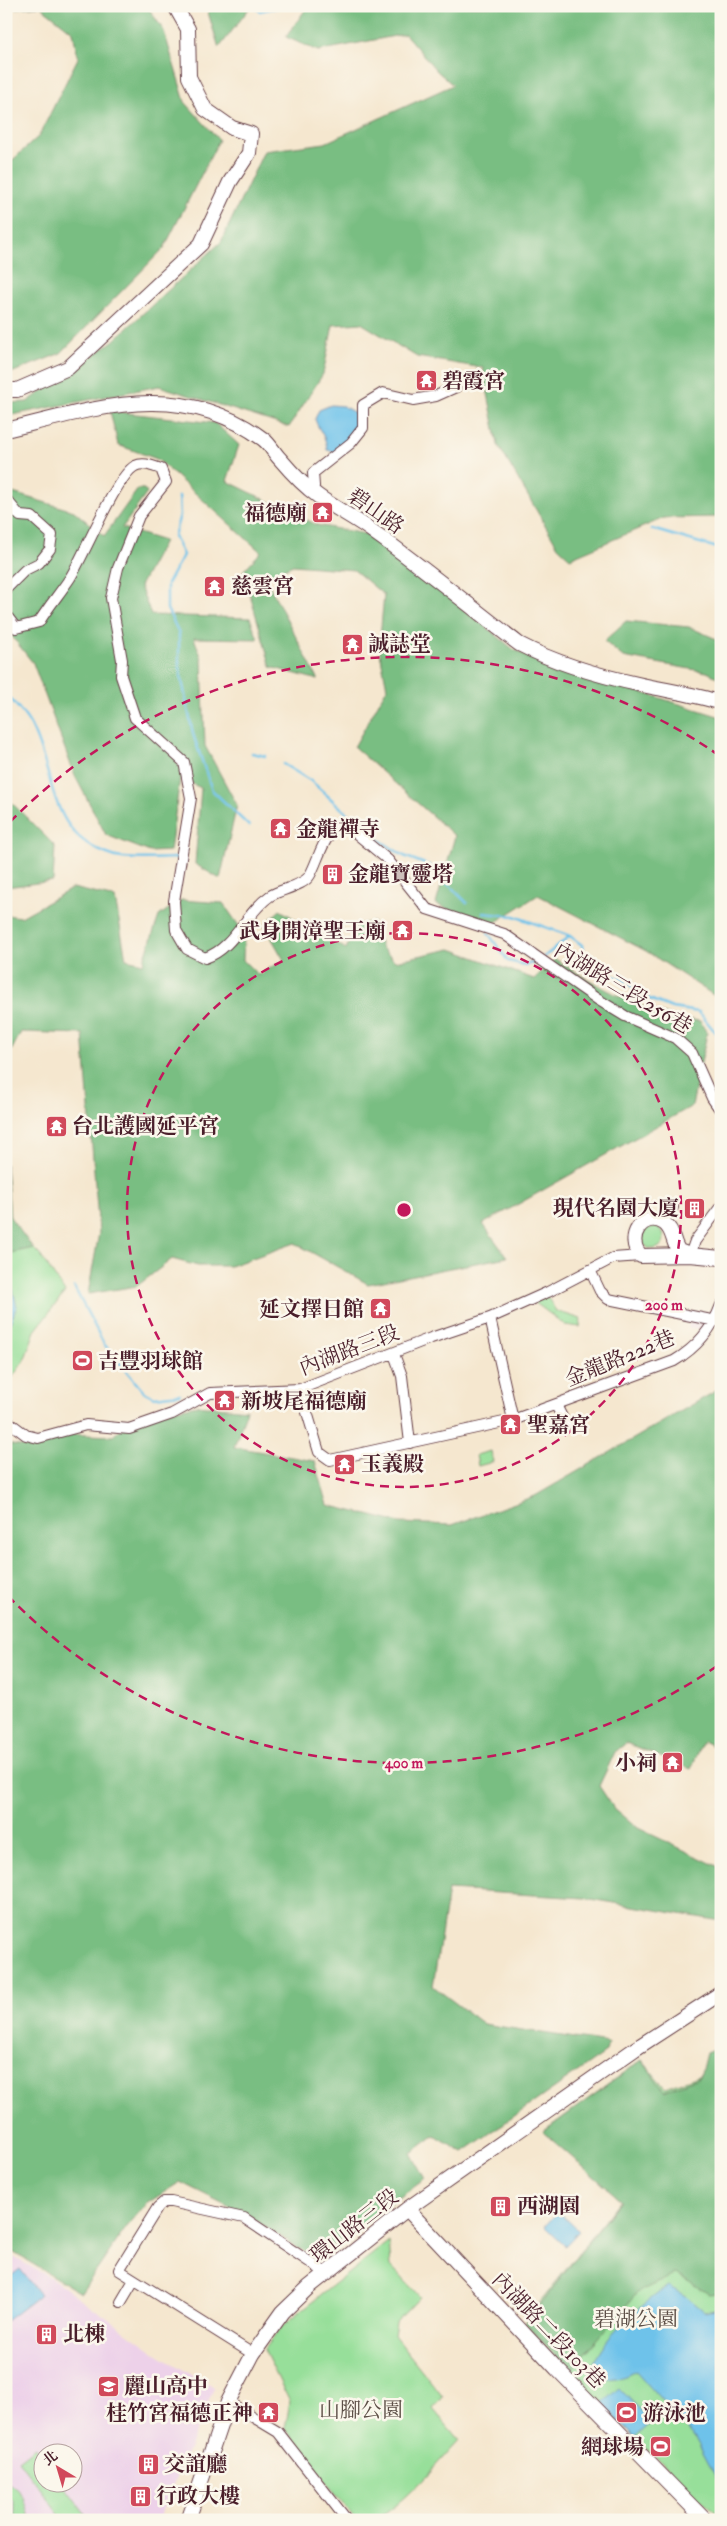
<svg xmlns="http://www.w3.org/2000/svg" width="727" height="2526" font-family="'IM FELL Double Pica','Noto Serif TC',serif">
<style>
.built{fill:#edd1e9;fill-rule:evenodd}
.green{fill:#97df9a;stroke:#707f62}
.forest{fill:#79be82;stroke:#626e56}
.water{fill:#6ec2ea;stroke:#5c708a}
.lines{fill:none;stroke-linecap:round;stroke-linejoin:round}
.stream{stroke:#6ec2ea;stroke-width:2.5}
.minor-casing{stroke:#643d44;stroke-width:12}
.tertiary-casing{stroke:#643d44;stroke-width:16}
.minor{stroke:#fff;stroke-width:10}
.tertiary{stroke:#fff;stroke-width:14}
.ring{fill:none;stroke:#c2185b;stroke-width:2.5;stroke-dasharray:9 6}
.labels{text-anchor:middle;stroke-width:5;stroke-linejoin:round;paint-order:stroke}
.poi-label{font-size:21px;font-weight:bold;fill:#4a1f2b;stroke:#fbf7ec;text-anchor:start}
.street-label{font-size:21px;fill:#4a1f2b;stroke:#fbf7ec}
.park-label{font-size:21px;fill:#5d4f47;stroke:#fbf7ec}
.centre{fill:#c2185b;stroke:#fbf7ec;stroke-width:2.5}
.ring-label{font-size:15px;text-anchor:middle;font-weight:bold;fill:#c2185b;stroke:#fbf7ec;stroke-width:5;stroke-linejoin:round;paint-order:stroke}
</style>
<rect width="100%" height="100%" fill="#fbf7ec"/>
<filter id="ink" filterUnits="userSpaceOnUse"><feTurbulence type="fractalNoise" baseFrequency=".02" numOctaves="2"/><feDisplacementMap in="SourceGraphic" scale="10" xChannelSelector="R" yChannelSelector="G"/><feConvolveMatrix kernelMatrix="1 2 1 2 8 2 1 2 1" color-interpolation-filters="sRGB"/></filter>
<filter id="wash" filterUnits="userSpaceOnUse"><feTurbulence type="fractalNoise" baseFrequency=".0096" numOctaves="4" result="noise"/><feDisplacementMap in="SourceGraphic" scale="20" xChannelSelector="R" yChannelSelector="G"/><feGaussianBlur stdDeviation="1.12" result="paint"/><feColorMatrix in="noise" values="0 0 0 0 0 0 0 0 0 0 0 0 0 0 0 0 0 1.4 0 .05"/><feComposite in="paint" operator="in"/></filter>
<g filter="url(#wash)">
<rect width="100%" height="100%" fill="#f5e7cf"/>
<path class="built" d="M691,1317L708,1320L703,1328L688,1329Z
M6,2253L53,2279L160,2356L214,2388L158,2520H6ZM42,2454H72V2484H42Z"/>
<path class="green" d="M642 1238a11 11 0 1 1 22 0a11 11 0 1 1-22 0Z
M33,1248L40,1255L65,1292L35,1331L24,1361L6,1386V1254Z
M547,1296L556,1311L581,1319L580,1327L565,1325L534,1302Z
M491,1451L493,1462L478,1466L476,1455Z
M642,2060L665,2088L721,2068V2515L691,2492L667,2467L666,2468L592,2396L524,2323L621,2199L544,2131Z
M389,2241L391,2266L420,2297L396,2322L394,2335L443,2397L433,2409L459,2440C438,2463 403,2504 375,2519C370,2521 361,2520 356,2520L285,2428L290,2402L264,2350L284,2324Z
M35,2447L42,2457V2484H63L87,2516L82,2520H63L18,2460Z
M6,2482C23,2491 27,2502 30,2520H17L13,2501L6,2495Z"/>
<path class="forest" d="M6,6H147L164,31L185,102L219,140L164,248L61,353L6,375V166L39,136L78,58L73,32L40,6L6,9Z
M206,6H251L219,48Z
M308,6H721V517L664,518L570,558L558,547L498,445L483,368L417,357L361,323L333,325L323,374L289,427L159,386L7,416L6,403L27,402L113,341L221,242L264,151L325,143L453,85L437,71L405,34L318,51L286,37Z
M110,411L215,423L239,445L227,481L317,525L376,536L513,649L555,669L657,697L721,717V1000L646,951L538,895L488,927L436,904L455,836L354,747L387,688L379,648L384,595L354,570L293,565L265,577L318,680L271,667L243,571L261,552L157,459L118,445Z
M138,489H144L147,493L122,528L164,541L140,586L151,615L250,618L258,639L194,638L202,659L205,746L237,805L220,879L195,864L201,788L180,778L170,851L150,852L106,835L75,776L33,663L6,629V491L74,511L104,536Z
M626,621L689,627L721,641V679L707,672L623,657L604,641Z
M6,797L55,846L53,881L6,887Z
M73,888L115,898L126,959L143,963L159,916L181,900L223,903L244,933L243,960L258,975L284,960L264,925L280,910L346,949L357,924L373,922L381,947L395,961L451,949L534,979L555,959C599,987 648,1016 700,1021L707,1033L692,1106L483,1224L507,1257L368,1284L295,1243L230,1266H198L172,1259L137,1286L88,1294L99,1233L83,1034L21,1032L6,1061V915L21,917Z
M6,1164L10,1217L33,1248L6,1254Z
M721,1388V1750L703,1741L691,1769L626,1743L615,1752L599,1786L613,1807L638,1828L721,1868V1921L585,1898L448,1890L433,1986L483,2024L608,2043L606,2052L463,2152L435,2135L411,2153L425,2179L316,2258L244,2214L180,2182L146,2204L126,2228L81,2293L6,2248V1444L26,1447L61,1434L113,1436L134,1417L197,1405L247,1410L234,1447L315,1461L328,1505L400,1523L452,1525L535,1496Z
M721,2047V2292L709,2294L676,2274L638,2292L571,2370L526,2323L621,2200L543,2132L642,2060L664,2091L700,2077L706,2053Z"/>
<path class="water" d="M331,405L343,406L355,413L359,426L338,453L327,450C326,435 319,432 315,419L319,410Z
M6,1280L11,1282L17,1306L6,1334Z
M558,2211L579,2231L565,2246L544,2226Z
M6,2268L12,2275L20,2269L40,2295L6,2321Z
M668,2286L687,2297L704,2311L721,2308V2487L695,2438L636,2371L623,2377L602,2380L594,2375C594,2371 593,2366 594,2363C602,2337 647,2301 668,2286Z
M619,2388L652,2422L635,2438L602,2403Z"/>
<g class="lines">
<path class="stream" d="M253,6L260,11L284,6
M323,6L334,10L350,6
M179,496L180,515L174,536L183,555L167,584V609L179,633V666L193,734L212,790L249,826
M652,529L721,549
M6,694C14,703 24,713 30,724C57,775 46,835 113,856C126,861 161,858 178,858
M252,753L265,756
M283,764L311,781L369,833L404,856L430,866L467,903
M483,913L514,916L570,936L582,945L585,960L591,969L622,979L647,998L672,1008L699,1012L721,1039
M488,933L508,961L525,965L537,962
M544,957L570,936
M74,1287L104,1344L143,1391L154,1397L180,1394"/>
</g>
</g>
<g filter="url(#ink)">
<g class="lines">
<defs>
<path id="minor" d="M312,491L314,486L313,473L351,443L363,428V405L383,393L413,400L436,396L456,387
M6,499L20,516L32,517L52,535L50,549L39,563L25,570L6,589
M6,615L16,628L39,622C49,606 60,593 70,578C84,556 116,476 135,466C144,462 152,466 161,469L166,482L139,516L118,568L111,598L122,660L121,676L135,718L184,762L191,798L174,901L176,930L187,949L205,958C235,948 245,913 270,896C281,889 304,886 310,875C320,857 324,828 346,825L388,860L427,909L504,934L597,999L625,1016L675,1038L692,1053L712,1098L721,1111
M661,1222L673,1207
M690,1255L695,1241L721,1206
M590,1270L600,1291L608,1299L716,1321
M490,1318L513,1420
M394,1354L402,1376L410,1443
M300,1389L319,1452L330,1460L513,1420L674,1361C696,1348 712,1330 721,1305
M556,1405L566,1425
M6,1420L26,1435L38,1438L86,1425L129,1429L172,1414L210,1393L300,1389L431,1338L490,1318L548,1292L613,1258L641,1256
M121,2302L134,2280
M253,2354L119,2270L158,2207L164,2202H171L244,2218L326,2273
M228,2402L278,2432L347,2520"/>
<path id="tertiary" d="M6,390H17L68,368L201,244L230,182L249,153L251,134L232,128L205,109L189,77L188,29L175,6
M6,430C97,408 181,378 263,439C270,444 274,453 280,459C291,472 304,486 318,496C336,509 357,519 375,533C424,568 471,607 519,644C557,664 600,676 642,685C669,691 695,694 721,703
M690,1255L679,1251C672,1242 674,1230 664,1223C643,1210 624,1238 641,1256L690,1255L721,1258
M407,2209L557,2369L705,2520
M188,2520L228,2402L253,2354L283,2312L309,2287L407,2209L635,2049L721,1993"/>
</defs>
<use href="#minor" class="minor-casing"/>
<use href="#tertiary" class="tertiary-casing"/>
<use href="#minor" class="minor"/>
<use href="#tertiary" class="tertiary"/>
</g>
</g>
<g class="ring">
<circle cx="404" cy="1210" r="277"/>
<path d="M717 1666A553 553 0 0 1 10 1598M10 822A553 553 0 0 1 717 754"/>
</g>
<defs>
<symbol id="temple-square" viewBox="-11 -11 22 22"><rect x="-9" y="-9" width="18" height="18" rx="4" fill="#d1495b" stroke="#fbf7ec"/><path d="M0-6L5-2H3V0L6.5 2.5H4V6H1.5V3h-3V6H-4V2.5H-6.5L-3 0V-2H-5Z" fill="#fff"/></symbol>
<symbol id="building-square" viewBox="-11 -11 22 22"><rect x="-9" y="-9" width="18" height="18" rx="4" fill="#d1495b" stroke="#fbf7ec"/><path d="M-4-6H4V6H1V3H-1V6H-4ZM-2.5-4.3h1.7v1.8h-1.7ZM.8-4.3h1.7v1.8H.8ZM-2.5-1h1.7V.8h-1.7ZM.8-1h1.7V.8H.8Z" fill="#fff"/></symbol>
<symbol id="stadium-square" viewBox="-11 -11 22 22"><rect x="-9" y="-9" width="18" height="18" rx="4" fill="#d1495b" stroke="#fbf7ec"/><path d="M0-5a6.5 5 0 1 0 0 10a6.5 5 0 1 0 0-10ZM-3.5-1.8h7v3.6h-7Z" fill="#fff"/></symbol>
<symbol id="school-square" viewBox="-11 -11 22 22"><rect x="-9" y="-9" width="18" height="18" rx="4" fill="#d1495b" stroke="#fbf7ec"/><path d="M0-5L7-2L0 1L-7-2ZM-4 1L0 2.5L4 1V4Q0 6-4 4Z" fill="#fff"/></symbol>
</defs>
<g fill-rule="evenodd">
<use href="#temple-square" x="414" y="368" width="25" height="25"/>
<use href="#temple-square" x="310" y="500" width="25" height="25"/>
<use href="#temple-square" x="202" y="574" width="25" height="25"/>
<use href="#temple-square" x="340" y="632" width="25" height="25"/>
<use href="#temple-square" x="268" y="816" width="25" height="25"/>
<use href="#building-square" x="320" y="862" width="25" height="25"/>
<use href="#temple-square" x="390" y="918" width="25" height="25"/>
<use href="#temple-square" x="44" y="1114" width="25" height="25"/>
<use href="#building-square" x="682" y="1196" width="25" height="25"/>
<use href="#temple-square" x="368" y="1296" width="25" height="25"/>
<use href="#stadium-square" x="70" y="1348" width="25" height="25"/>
<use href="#temple-square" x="212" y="1388" width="25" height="25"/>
<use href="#temple-square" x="498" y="1412" width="25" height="25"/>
<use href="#temple-square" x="332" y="1452" width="25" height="25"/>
<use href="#temple-square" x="660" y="1750" width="25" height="25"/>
<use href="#building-square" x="488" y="2194" width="25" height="25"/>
<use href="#building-square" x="34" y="2322" width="25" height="25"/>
<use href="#school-square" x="96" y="2374" width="25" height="25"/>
<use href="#temple-square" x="256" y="2400" width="25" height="25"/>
<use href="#stadium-square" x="614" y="2400" width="25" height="25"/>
<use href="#stadium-square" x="648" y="2434" width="25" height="25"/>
<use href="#building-square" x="136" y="2452" width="25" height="25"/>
<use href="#building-square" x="128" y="2484" width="25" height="25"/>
</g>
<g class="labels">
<g class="poi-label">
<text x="442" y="388">碧霞宮</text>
<text x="307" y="520" text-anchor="end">福德廟</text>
<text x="231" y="593">慈雲宮</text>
<text x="368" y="651">誠誌堂</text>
<text x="296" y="836">金龍禪寺</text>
<text x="348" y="881">金龍寶靈塔</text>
<text x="386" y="938" text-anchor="end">武身開漳聖王廟</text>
<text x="72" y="1133">台北護國延平宮</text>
<text x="679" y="1215" text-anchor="end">現代名園大廈</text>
<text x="364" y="1316" text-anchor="end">延文擇日館</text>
<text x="98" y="1368">吉豐羽球館</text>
<text x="241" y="1408">新坡尾福德廟</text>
<text x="527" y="1432">聖嘉宮</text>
<text x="361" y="1471">玉義殿</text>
<text x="657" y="1770" text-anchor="end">小祠</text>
<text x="517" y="2213">西湖園</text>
<text x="63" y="2341">北棟</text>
<text x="124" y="2393">麗山高中</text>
<text x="253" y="2420" text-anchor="end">桂竹宮福德正神</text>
<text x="643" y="2420">游泳池</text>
<text x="644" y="2454" text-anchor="end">網球場</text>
<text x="164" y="2471">交誼廳</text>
<text x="156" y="2503">行政大樓</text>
</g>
<g class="street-label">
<text transform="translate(376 511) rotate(35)" y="7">碧山路</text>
<text transform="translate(623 988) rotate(31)" y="7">內湖路三段256巷</text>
<text transform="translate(349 1350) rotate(-21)" y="7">內湖路三段</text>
<text transform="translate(620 1358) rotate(-22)" y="7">金龍路222巷</text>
<text transform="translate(354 2226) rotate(-38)" y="7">環山路三段</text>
<text transform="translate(549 2330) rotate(46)" y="7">內湖路二段103巷</text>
</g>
<g class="park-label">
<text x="636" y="2326">碧湖公園</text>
<text x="361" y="2417">山腳公園</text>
</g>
</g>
<circle cx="404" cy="1210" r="8" class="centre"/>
<g class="ring-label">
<text x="664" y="1310">200 m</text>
<text x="404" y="1768">400 m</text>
</g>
<rect width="727" height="2526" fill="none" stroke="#fbf7ec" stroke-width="25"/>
<g transform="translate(58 2468) rotate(322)"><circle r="24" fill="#fbf7ec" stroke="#b4a19f"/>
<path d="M0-4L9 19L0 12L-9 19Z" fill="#d1495b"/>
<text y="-8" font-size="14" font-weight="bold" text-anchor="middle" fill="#4a1f2b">北</text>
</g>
</svg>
